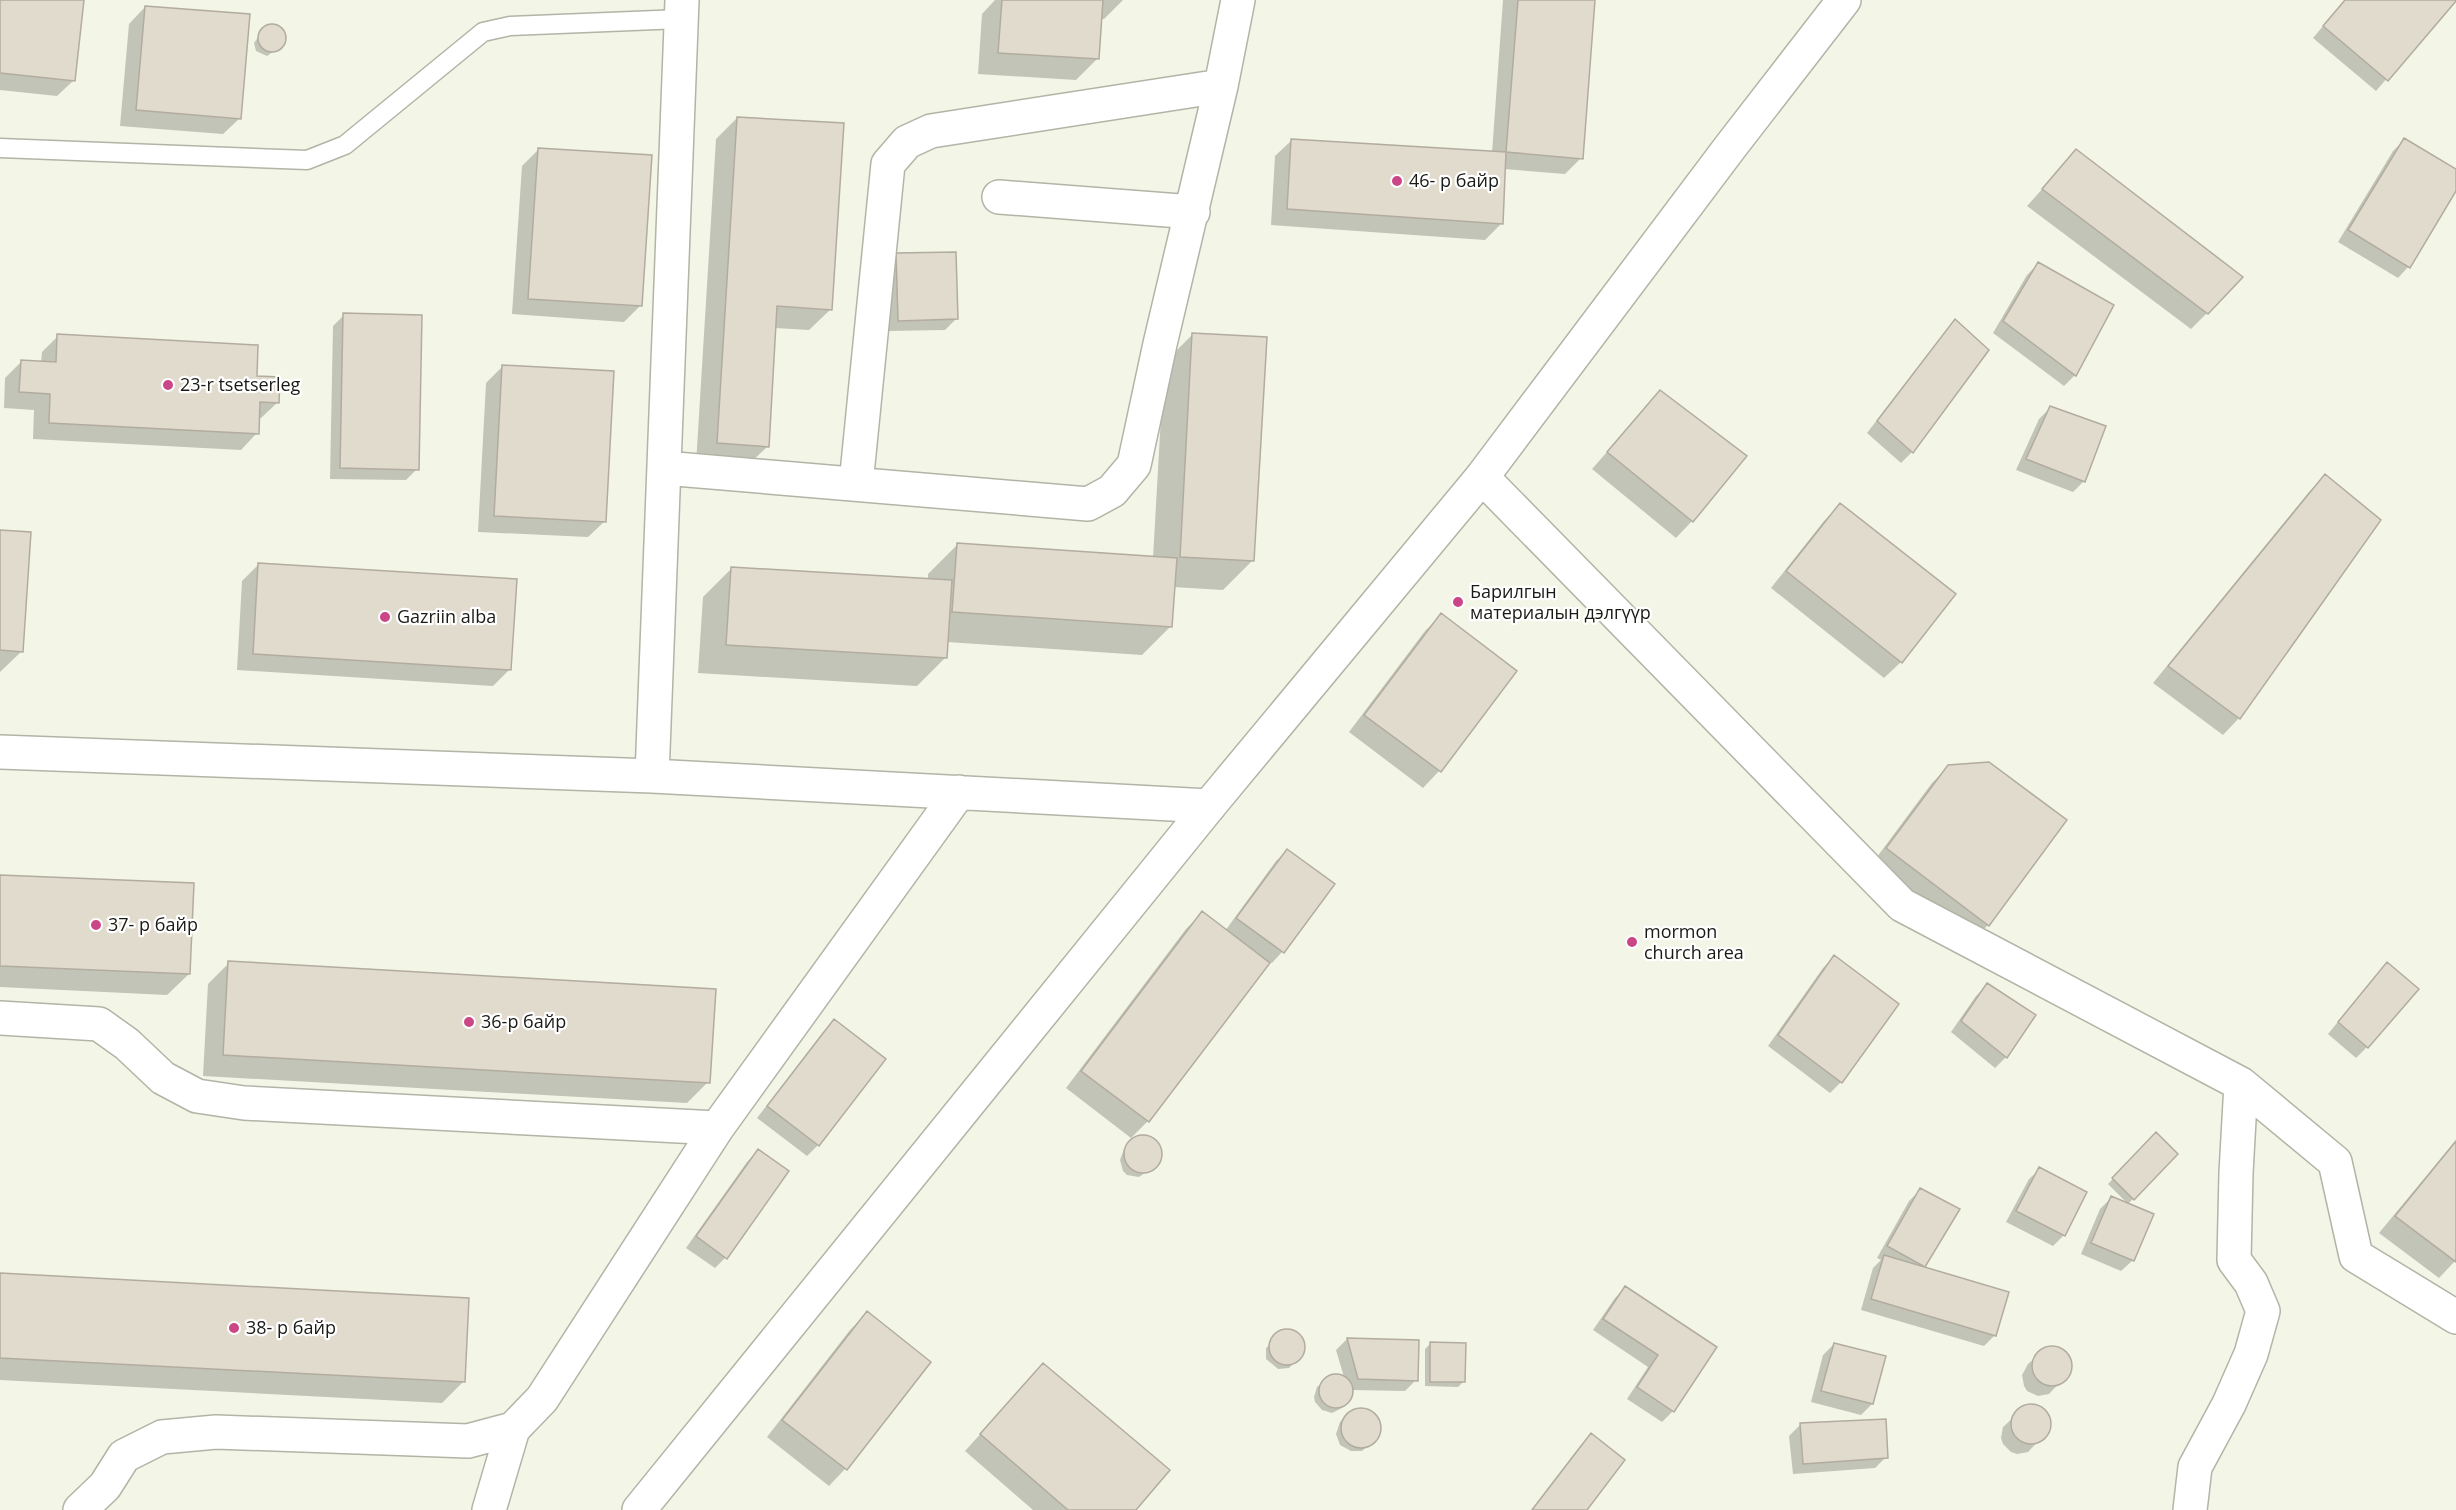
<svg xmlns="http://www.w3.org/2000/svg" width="2456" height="1510" font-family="'Open Sans',sans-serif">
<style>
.shadow{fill:#0003}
.building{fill:#e1dbcd;stroke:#b2ac9f;stroke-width:1.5}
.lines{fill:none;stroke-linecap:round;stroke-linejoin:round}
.service-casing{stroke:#b2b4a6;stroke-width:21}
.minor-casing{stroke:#b2b4a6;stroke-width:36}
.tertiary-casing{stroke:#b2b4a6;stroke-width:36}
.service{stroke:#fff;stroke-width:18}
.minor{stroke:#fff;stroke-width:33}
.tertiary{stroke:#fff;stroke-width:33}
.poi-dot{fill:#cb4687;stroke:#fff;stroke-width:2}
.labels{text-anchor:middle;stroke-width:4.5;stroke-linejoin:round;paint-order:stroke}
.poi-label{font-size:18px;fill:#191a15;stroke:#fff;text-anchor:start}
</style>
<rect width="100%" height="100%" fill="#f3f5e6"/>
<path class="shadow" d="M0,0H82L74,80L57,96L0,90Z
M995,0H1123L1104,19H1100L1098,58L1076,80L978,74L982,14Z
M1503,0H1594L1581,158L1565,174L1504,169L1502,223L1485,240L1271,225L1275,156L1292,140L1492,153Z
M2345,0H2455L2376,91L2313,38Z
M145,7L240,118L223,134L120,126L129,24Z
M274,26L282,30L284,37L280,47L267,56L256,51L254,43L263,30Z
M737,118L831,309L809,330L775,328L768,446L746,467L696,464L716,139Z
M2404,140L2456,171V188L2408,267L2398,278L2338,242L2393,151Z
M538,150L640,306L624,322L512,314L522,166Z
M2076,151L2207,313L2191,329L2027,206Z
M896,255L956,319L945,330L887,331L885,266Z
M2038,264L2112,305L2075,375L2064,386L1993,333L2027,275Z
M344,315L417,469L406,480L330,479L333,326Z
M1955,321L1912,452L1901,463L1867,433L1945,332Z
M1193,334L1252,561L1223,590L1173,587L1171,626L1142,655L947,642L946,657L917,686L698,673L703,597L732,568L928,580V574L957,545L1153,558L1164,363Z
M58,336L255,377L278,402L261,418H258L257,433L241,450L33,439L34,410L4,408L5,378L21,362L41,363L42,352Z
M502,367L605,521L588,537L478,532L486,383Z
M1660,392L1745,457L1692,521L1676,538L1592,469Z
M2050,408L2084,481L2073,492L2016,470L2039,419Z
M2325,476L2379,520L2239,718L2223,735L2153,683L2309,492Z
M1840,505L1901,662L1884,678L1771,588L1824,521Z
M0,531L22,651L0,672Z
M258,565L510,669L493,686L237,670L242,581Z
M1441,615L1515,671L1439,771L1423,788L1349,732L1425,631Z
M1949,766L1988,925L1972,941L1871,865L1932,783Z
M1287,851L1333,884L1282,952L1272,963L1269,962L1148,1121L1131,1138L1066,1088L1186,929L1202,913L1225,931L1276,861Z
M0,876L189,974L167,995L0,987Z
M1834,957L1841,1082L1830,1093L1768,1046L1823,968Z
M229,963L708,1082L687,1103L203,1076L208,984Z
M2376,975L2367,1047L2356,1058L2328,1034Z
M1987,985L2006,1057L1995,1068L1951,1032L1976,996Z
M834,1021L884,1059L818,1145L807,1156L757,1118L823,1032Z
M2156,1134L2176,1154L2128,1204L2108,1184Z
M1139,1137L1154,1141L1158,1145L1160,1156L1155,1166L1139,1177L1127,1175L1123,1171L1120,1160L1124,1149Z
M2456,1140V1260L2439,1278L2379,1233Z
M758,1151L725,1258L715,1268L686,1248L747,1162Z
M2040,1169L2064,1235L2053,1246L2006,1222L2029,1179Z
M1920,1190L1924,1266L1922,1268L1995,1335L1984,1346L1861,1310L1873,1268L1881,1260L1877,1258L1909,1201Z
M2111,1198L2152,1215L2132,1261L2121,1271L2081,1254L2100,1209Z
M0,1275L463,1382L442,1403L0,1380Z
M1625,1288L1715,1348L1673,1411L1662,1422L1627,1399L1648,1367L1593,1330L1615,1298Z
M867,1313L929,1362L845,1469L829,1486L767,1437L850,1330Z
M1283,1331L1293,1332L1301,1338L1302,1354L1289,1368L1278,1369L1266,1359V1348Z
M1347,1339L1417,1342L1416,1380L1405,1391L1351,1390V1398L1342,1408L1332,1413L1322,1410L1315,1402L1314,1397L1317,1387L1332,1375L1344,1377L1336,1350Z
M1430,1344L1464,1381L1458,1387L1425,1386V1349Z
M1834,1344L1872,1404L1861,1415L1811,1402L1823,1355Z
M2045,1349H2057L2067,1356L2070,1361L2069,1373L2049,1394L2038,1396L2027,1391L2024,1386L2022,1375L2028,1364Z
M1043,1365L1134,1510H1033L965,1451Z
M2025,1407H2036L2049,1419L2048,1431L2028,1452L2017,1454L2011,1452L2003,1444L2001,1438L2003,1427Z
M1362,1409L1373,1414L1377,1419L1379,1425L1377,1436L1362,1451H1351L1340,1445L1336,1434L1340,1422L1346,1416Z
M1800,1425L1886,1457L1875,1468L1793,1474L1789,1436Z
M1591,1435L1585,1510H1531L1580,1446Z"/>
<path class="building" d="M0,0H84L75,81L0,73Z
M1002,0H1103L1099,59L998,53Z
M1518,0H1595L1583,159L1506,152Z
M2345,0H2456V1L2388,81L2323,26Z
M145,6L250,14L241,119L136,110Z
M258 38a14 14 0 1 1 28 0a14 14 0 1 1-28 0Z
M737,117L844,123L832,310L777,306L769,447L717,443Z
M2404,138L2456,169V191L2410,268L2348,230Z
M1291,139L1506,152L1503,224L1287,209Z
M538,148L652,155L642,306L528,299Z
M2076,149L2243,277L2208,314L2042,189Z
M956,252L958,319L898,321L896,253Z
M2038,262L2114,305L2076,376L2003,321Z
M343,313L422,315L419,470L340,468Z
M1955,319L1989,350L1913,453L1877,421Z
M1192,333L1267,337L1254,561L1180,557Z
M57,334L258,345L257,376L280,377L279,403L260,402L259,434L49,423L50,394L19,392L21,360L56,362Z
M502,365L614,371L606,522L494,516Z
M1660,390L1747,456L1693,522L1607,452Z
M2050,406L2106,426L2085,482L2026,459Z
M2325,474L2381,520L2240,719L2168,666Z
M1840,503L1956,594L1902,663L1786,571Z
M0,530L31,532L23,652L0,650Z
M957,543L1177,558L1172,627L952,612Z
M258,563L517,579L511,670L253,654Z
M731,567L952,580L947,658L726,645Z
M1441,613L1517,671L1441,772L1364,715Z
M1989,762L2067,820L1989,926L1886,848L1948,765Z
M1287,849L1335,884L1284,953L1236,918Z
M0,875L194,883L190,974L0,966Z
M1202,911L1270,963L1149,1122L1081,1071Z
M1834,955L1899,1004L1842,1083L1778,1035Z
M228,961L716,989L710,1083L223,1055Z
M2387,962L2419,989L2368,1048L2338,1022Z
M1987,983L2036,1015L2007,1058L1961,1021Z
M834,1019L886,1059L819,1146L767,1106Z
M2156,1132L2178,1154L2134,1200L2112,1178Z
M1124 1154a19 19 0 1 1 38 0a19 19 0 1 1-38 0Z
M2456,1141V1262L2395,1216Z
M758,1149L789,1171L727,1259L696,1236Z
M2039,1167L2087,1192L2065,1236L2016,1211Z
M1920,1188L1960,1209L1925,1267L1887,1246Z
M2111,1196L2154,1214L2134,1261L2091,1243Z
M1884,1255L2009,1292L1996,1336L1871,1299Z
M0,1273L469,1298L465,1382L0,1358Z
M1625,1286L1717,1347L1674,1412L1637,1387L1658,1355L1603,1319Z
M867,1311L931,1362L847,1470L782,1420Z
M1269 1347a18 18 0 1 1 36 0a18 18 0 1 1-36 0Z
M1347,1338L1419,1340L1418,1381L1358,1379Z
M1430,1342L1466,1343L1465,1382H1430Z
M1834,1343L1886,1356L1873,1404L1821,1391Z
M2032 1366a20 20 0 1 1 40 0a20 20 0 1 1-40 0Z
M1043,1363L1170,1470L1136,1510H1068L980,1434Z
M1319 1391a17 17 0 1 1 34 0a17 17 0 1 1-34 0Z
M2011 1424a20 20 0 1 1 40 0a20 20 0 1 1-40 0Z
M1341 1428a20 20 0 1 1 40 0a20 20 0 1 1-40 0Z
M1886,1419L1888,1458L1803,1464L1800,1423Z
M1591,1433L1625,1460L1587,1510H1532Z"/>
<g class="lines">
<defs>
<path id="service" d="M0,148L307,160L345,145L483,32L510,26L681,19"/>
<path id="minor" d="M999,197L1193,212
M664,468L1088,504L1112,491L1134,465L1160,344L1221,86L1238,0
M1482,477L1902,905L2241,1084L2236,1173L2234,1260L2251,1283L2263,1311L2251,1354L2229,1404L2195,1467L2190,1510
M856,484L888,164L907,142L931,131L1221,86
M0,752L652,776L1209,806
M652,776L682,0
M0,1018L99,1024L127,1044L163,1078L197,1096L244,1103L717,1128
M2241,1084L2335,1162L2356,1256L2456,1317
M80,1510L105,1486L124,1456L162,1437L216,1432L468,1441L513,1429L542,1399L717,1128L959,792
M489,1510L513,1429"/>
<path id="tertiary" d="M639,1510L1209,806L1482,477L1731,146L1844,0"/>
</defs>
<use href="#service" class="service-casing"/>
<use href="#minor" class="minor-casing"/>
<use href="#tertiary" class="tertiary-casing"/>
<use href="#service" class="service"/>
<use href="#minor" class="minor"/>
<use href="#tertiary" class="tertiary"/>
</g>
<g class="poi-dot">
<circle cx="1397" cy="181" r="6"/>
<circle cx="168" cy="385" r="6"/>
<circle cx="1458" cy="602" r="6"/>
<circle cx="385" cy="617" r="6"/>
<circle cx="96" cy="925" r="6"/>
<circle cx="1632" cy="942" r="6"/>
<circle cx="469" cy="1022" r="6"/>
<circle cx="234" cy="1328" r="6"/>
</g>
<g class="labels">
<g class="poi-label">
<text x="1409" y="187">46- р байр</text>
<text x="180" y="391">23-r tsetserleg</text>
<text x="1470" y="598">Барилгын<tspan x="1470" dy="21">материалын дэлгүүр</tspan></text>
<text x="397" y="623">Gazriin alba</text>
<text x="108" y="931">37- р байр</text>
<text x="1644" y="938">mormon<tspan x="1644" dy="21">church area</tspan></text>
<text x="481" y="1028">36-р байр</text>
<text x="246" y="1334">38- р байр</text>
</g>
</g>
</svg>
